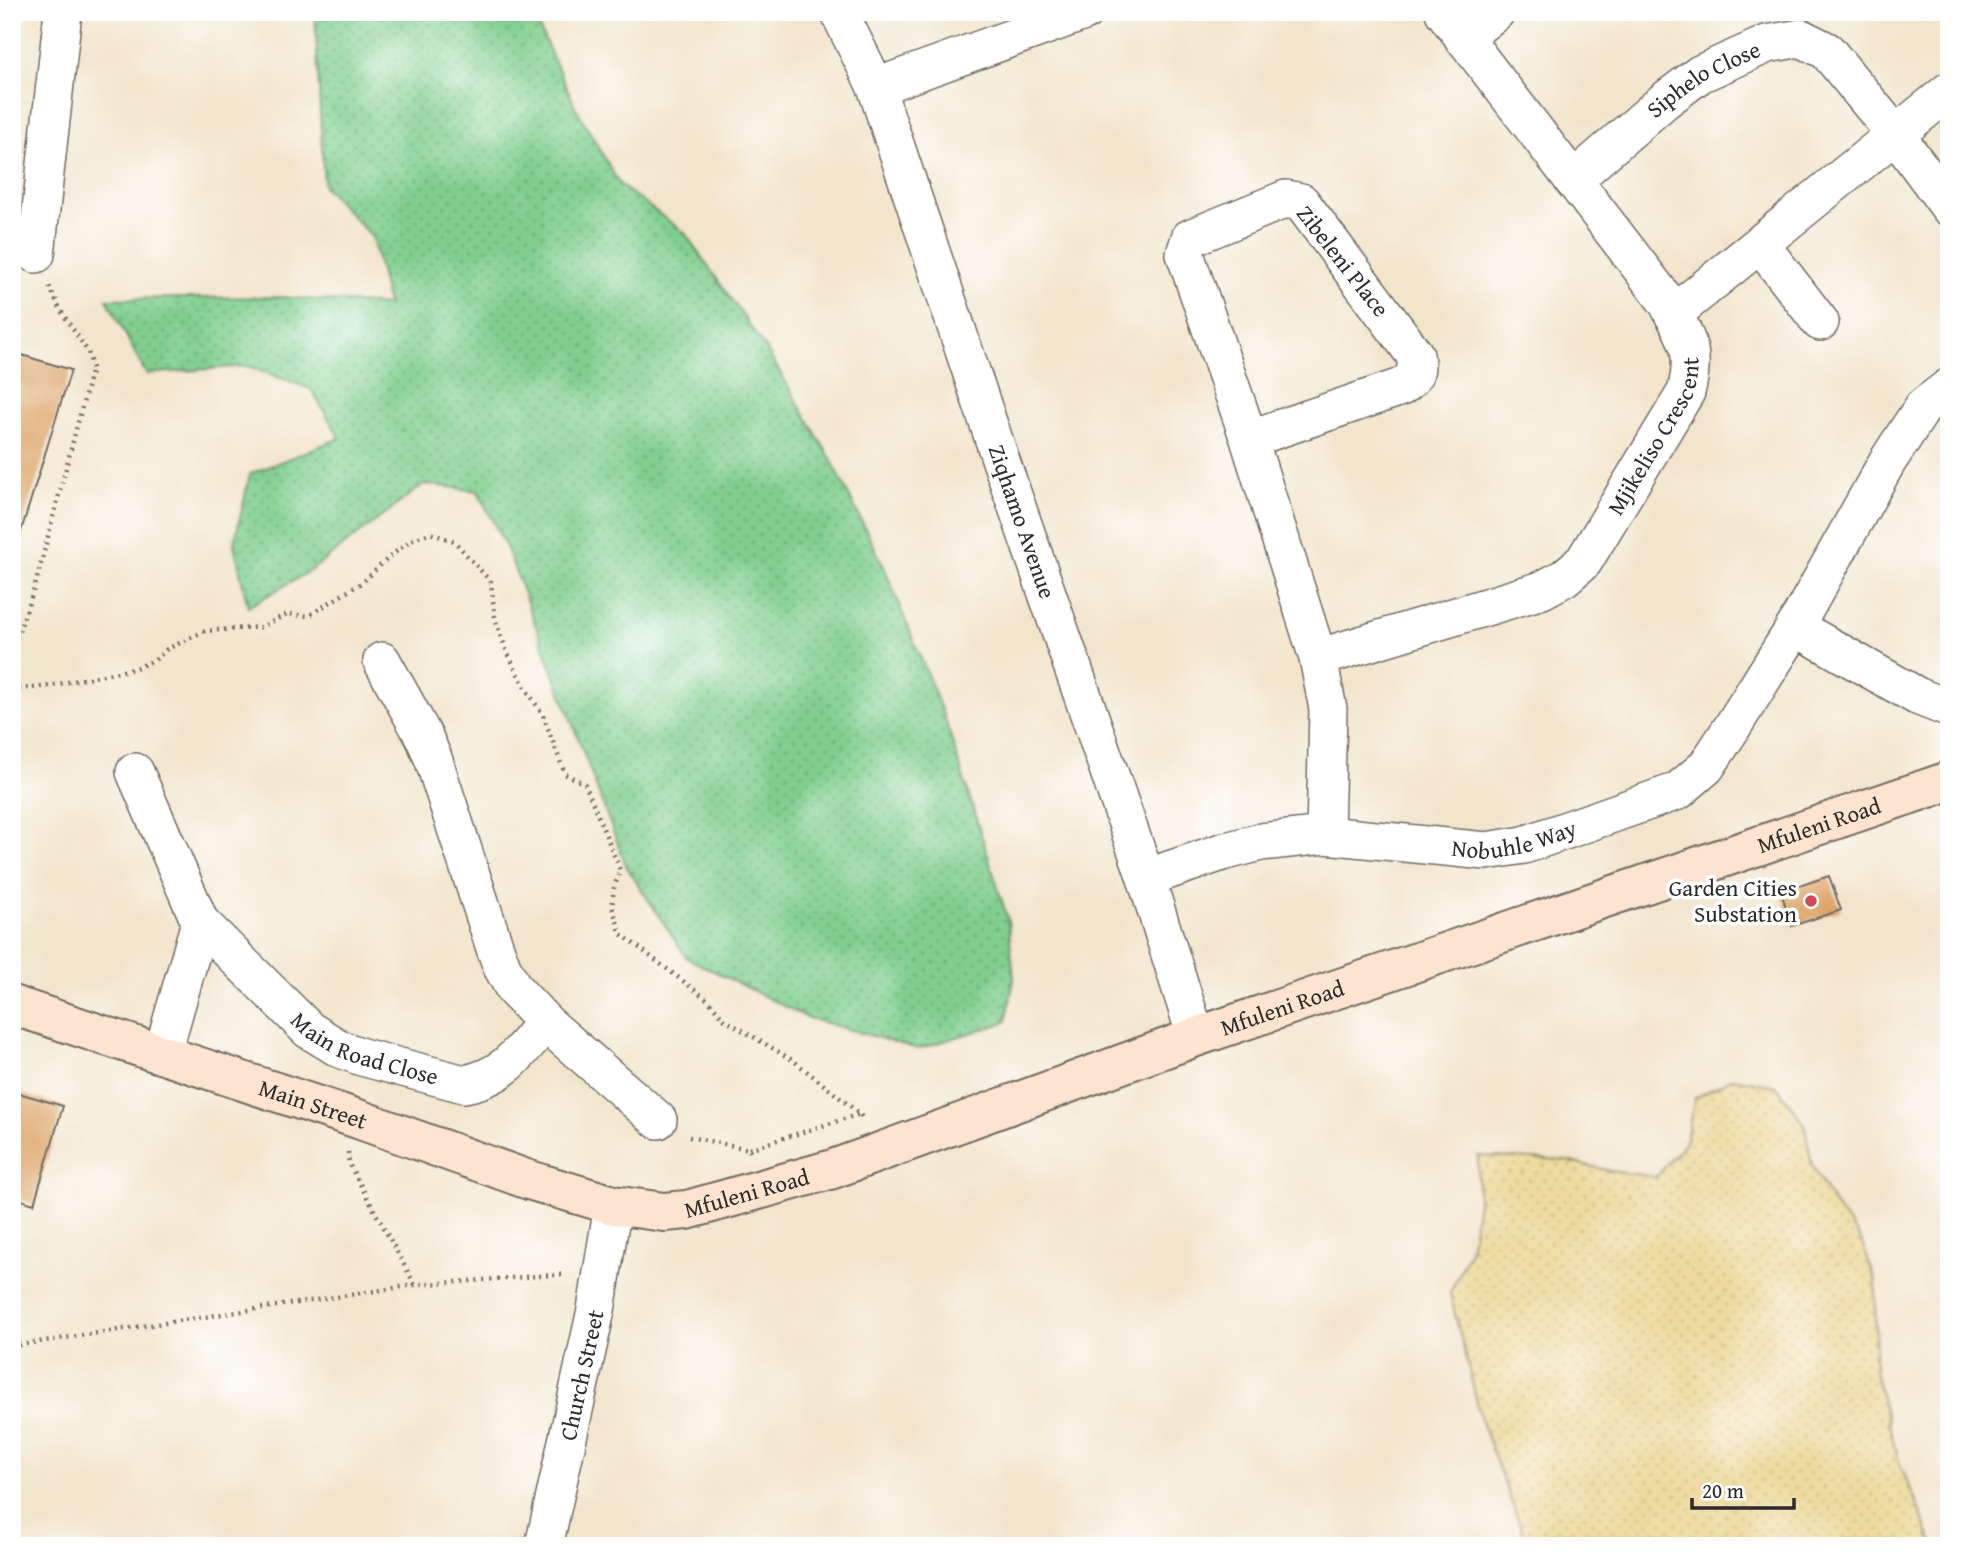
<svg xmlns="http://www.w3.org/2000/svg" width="1961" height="1558" font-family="'Gentium Book Plus',serif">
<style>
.green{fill:url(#green-dots);stroke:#567d5d;stroke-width:2}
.sand{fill:url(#sand-dots);stroke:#8c8264;stroke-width:2}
.building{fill:#dda66a}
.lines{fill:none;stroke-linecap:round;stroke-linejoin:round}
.street-casing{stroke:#716c63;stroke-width:40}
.secondary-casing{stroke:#716c63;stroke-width:42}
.path{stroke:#716c63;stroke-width:4.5;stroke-dasharray:2 5;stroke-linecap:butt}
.street{stroke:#fff;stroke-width:37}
.secondary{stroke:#fde4d0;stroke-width:38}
.poi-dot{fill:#d1495b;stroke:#fff;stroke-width:2.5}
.labels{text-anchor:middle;stroke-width:7;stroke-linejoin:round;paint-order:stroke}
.street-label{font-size:23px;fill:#2b2b2b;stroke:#fff}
.poi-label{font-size:23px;fill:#2b2b2b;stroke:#fff;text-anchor:end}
</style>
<defs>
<pattern id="green-dots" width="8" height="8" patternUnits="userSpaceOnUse" patternTransform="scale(1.75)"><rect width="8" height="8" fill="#81cf8f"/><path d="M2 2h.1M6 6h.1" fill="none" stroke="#6aa875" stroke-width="1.8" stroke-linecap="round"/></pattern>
<pattern id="sand-dots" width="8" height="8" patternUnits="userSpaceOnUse" patternTransform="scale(1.75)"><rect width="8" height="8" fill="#eeda9e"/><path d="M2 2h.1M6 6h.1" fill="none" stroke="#cb8" stroke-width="1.8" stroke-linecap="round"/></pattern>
</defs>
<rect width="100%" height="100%" fill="#fff"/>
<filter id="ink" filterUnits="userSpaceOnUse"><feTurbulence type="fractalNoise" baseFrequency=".0143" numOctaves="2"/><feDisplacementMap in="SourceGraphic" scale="14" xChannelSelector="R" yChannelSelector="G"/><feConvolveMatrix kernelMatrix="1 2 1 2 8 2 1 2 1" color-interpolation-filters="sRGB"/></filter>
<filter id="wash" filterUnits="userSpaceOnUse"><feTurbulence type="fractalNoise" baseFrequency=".00686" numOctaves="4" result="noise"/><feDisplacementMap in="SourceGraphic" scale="28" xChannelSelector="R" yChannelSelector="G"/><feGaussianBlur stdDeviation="1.57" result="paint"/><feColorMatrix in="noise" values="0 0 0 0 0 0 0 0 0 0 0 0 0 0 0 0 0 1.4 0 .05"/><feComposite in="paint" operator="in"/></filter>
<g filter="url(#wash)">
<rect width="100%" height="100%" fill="#f2e5cc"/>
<path class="green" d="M315,12H532L576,108L620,185L685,233L768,352L831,459L885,569L945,719L1008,920L1014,979L1006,1022L918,1049L808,1018L687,958L626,866L507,549L478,491L424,484L313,569L248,607L234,544L250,474L340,438L311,389L247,366L146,374L107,299L278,297L388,305L372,237L324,187Z"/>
<path class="sand" d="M1733,1078L1776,1086L1804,1123L1812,1165L1833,1203L1860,1238L1876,1281L1875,1372L1898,1459L1934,1546H1528L1483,1427L1450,1293L1470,1250L1478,1203V1156L1567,1161L1611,1171L1656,1177L1685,1143L1695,1098Z"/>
<g id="blocks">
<path class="building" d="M12,352L71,370L13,557H12Z
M1829,876L1841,910L1792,926L1781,892Z
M12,1091L63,1106L34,1204L12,1197Z"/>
</g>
</g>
<g filter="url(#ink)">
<use href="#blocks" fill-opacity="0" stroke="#716c63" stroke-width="2"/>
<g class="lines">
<defs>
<g id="street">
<path id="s1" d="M839,12L876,87L1000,458L1146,878L1196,1037"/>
<path d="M1463,38L1496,12"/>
<path d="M876,87L1084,12"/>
<path id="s2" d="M1573,180L1664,101L1700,74L1767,44L1801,38L1827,51L1895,134L1949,207"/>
<path d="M1760,244L1820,322"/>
<path d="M36,254L63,12"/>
<path d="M1673,314L1949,91"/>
<path d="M1249,439L1401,387C1415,378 1418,371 1415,355L1301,202L1286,199L1190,238L1185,254L1249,439L1318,658L1328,709L1325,835"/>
<path d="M1795,627L1917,696L1945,707L1949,706"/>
<path id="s3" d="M1318,658L1542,590L1564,578L1584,561L1686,392C1697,350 1686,338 1667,302L1444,12"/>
<path d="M382,661L424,737L433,758L495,948L502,967L514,989L545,1022L658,1120"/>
<path id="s4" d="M135,772L200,922L309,1030L340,1049L362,1057L464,1084C505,1077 520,1052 545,1022"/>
<path id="s5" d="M1146,878L1222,852L1261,842L1325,835L1486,851L1524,845L1678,791L1706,767L1731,729L1795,627L1887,462L1923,407L1949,387"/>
<path d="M162,1055L200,922"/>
<path id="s6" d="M544,1546L596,1310L613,1205"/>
</g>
<g id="secondary">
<path id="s7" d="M12,1005L358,1119L529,1180L613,1205L664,1212L687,1210L833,1169L1196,1037L1949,781"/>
</g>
</defs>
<use href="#street" class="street-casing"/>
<use href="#secondary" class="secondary-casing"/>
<path class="path" d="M12,651L35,586L92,369L88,352L61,311L49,286
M12,690L49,686L133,669L155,660L167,649L205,631L262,627L287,614L308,616L363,582L387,559L411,540L430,533L454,541L491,582L495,619L507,652L524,686L543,715L565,774L585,784L620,870L614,888L612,906L621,934L708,1000L725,1020L794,1061L860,1114L863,1120
M689,1137L749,1149L750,1152
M749,1149L860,1114
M348,1152L349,1164L415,1285
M12,1346L415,1285L566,1274"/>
<use href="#street" class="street"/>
<use href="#secondary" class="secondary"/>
</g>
</g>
<circle class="poi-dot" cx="1811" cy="901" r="7"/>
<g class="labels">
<g class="street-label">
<text dy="8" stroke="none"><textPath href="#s2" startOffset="166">Siphelo Close</textPath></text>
<text transform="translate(1343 261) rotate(52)" y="8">Zibeleni Place</text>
<text dy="8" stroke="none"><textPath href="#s3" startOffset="430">Mjikeliso Crescent</textPath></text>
<text dy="8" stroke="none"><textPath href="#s1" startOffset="542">Ziqhamo Avenue</textPath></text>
<text dy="8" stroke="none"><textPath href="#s7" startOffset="1904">Mfuleni Road</textPath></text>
<text dy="8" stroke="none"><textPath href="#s5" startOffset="376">Nobuhle Way</textPath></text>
<text dy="8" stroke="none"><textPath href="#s7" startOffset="1337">Mfuleni Road</textPath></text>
<text dy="8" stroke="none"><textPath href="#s4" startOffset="376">Main Road Close</textPath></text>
<text dy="8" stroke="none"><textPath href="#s7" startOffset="317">Main Street</textPath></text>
<text dy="8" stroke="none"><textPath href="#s7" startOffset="770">Mfuleni Road</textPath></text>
<text dy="8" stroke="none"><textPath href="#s6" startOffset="175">Church Street</textPath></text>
</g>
<g class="poi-label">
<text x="1797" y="896">Garden Cities<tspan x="1797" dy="26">Substation</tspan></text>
</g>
</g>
<rect width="1961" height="1558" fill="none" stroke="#fff" stroke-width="42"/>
<path d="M1692 1498v10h102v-10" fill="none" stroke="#2b2b2b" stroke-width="3.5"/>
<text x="1702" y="1498" font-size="21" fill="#2b2b2b" stroke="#ffffff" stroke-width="5" paint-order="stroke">20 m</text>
</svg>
